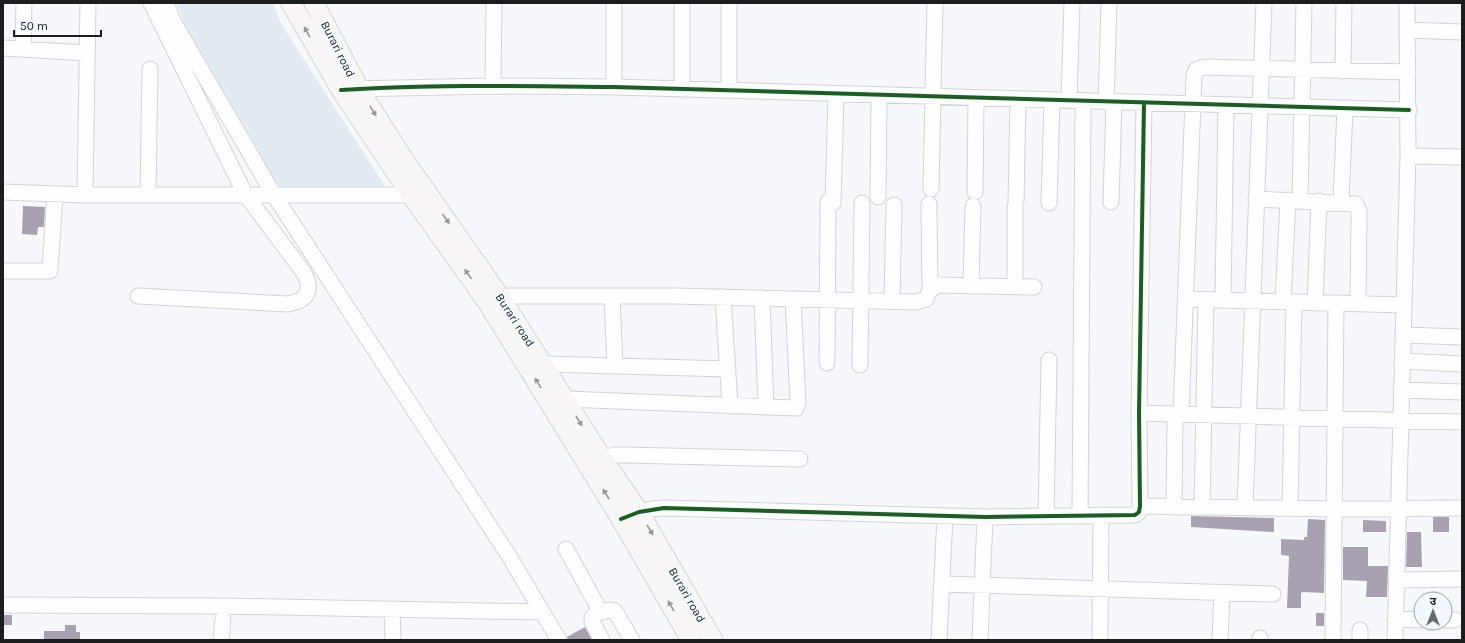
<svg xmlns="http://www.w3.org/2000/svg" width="1465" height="643" font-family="Karla,'Noto Sans Devanagari',sans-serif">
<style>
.built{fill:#e4eaf1}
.building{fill:#a8a2b0}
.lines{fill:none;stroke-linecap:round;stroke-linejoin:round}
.minor-casing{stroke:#d2d4d6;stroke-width:17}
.major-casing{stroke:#d3d4d5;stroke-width:21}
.minor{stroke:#fefefe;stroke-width:15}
.major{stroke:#f9f6f7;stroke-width:19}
.cycleway-casing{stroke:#f3f8fe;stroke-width:6}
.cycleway{stroke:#1b5e20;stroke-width:4}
.oneway{fill:#959496}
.labels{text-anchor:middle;stroke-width:4;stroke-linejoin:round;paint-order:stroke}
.street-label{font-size:12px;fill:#1b1d1f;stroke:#f3f8fe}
</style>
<rect width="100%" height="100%" fill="#f6f8fb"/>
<path class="built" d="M177,3H273L280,22L386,188L280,192L185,26Z"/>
<path class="building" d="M23,206L45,207L44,227H38L37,235L22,234Z
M1191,516L1274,518V532L1191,527Z
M1433,517H1449V532H1433Z
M1308,519L1325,520L1324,593L1303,592L1301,593V608H1287L1289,556L1281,555V539L1304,540V537H1307Z
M1363,520L1386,521V532H1363Z
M1407,532H1421L1422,567H1406Z
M1343,547H1368V566H1388L1387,597H1366L1367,581L1343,580Z
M1316,613H1324V626H1316Z
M3,615H12V625H3Z
M65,625H76V632H80V640H44V631H65Z
M585,627L592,640H568L567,637Z"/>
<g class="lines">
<defs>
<path id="minor" d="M166,3L174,23L274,195L509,556L559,640
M1407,30L1462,32
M3,48L87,53
M23,49L24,3
M1343,71L1344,3
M493,86L494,3
M614,87V3
M350,89L493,86L614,87L1409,110
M682,90V3
M729,90V3
M1069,101L1072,3
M1106,102L1109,3
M1408,156L1462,157
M931,189L935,3
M3,192L85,195H411L419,190
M975,192L976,99
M85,195L88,3
M148,195L150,69
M878,197L879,96
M1256,199L1356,204L1359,211L1358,304
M1016,201L1018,100
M1300,201L1304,3
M1111,202L1114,102
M1341,202L1345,108
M1049,203L1052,101
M929,204L930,290
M3,271H50L55,194
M971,286L973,206
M1015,286V207
M138,296L288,304C308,300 313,291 304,273L245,194L151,3
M612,296L615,365
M723,297L730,406
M762,298L766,407
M1185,299L1404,305
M1223,300L1226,105
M492,301L500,297L511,296H676L916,302L926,299L930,290L938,285L1034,287
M892,301L894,205
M1283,302L1288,200
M1315,303L1319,201
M1403,335L1462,337
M1402,361L1462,364
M827,363L828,202L833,203L836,95
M544,364L728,369
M860,365L862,203
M1401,390L1462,392
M565,399L796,408L798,403L793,299
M1139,413L1462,422
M1181,414L1194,75L1196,70L1204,67L1408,72
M592,462L614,455H625L800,459
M1140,506L1341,509L1462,508
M1174,507L1175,414
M1202,507L1206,300
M1245,508L1264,3
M1290,508L1294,302
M1080,515L1083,101
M630,516L651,509L664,508L985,517L1135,515L1139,512L1140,506L1139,413L1144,103
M1046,516L1049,360
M566,549L598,607V610L592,618V622L602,640
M1397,580L1462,579
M942,584L1273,594
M3,605L222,606L542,612
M392,610L393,640
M597,613L610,610L615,611L632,640
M1395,619L1421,620
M1445,620H1455
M221,640L223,619
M939,640L945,516
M980,640L985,517
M1100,640L1101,515
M1220,640L1222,593
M1260,640V638
M1333,640L1336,303
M1360,640V630
M1395,640L1408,156L1407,3"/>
<path id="major" d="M291,3L341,90L411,195L488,303L621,519L691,640
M314,3L359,89L404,160L500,297L602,458L639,512L713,640"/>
</defs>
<use href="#minor" class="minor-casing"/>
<use href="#major" class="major-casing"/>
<use href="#minor" class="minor"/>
<use href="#major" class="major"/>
<defs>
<path id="cycleway" d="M341,90C432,84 523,86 614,87L1409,110
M621,519L639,512L664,508L985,517L1135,515L1139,512L1140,506L1139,413L1144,103"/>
</defs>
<use href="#cycleway" class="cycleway-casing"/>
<use href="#cycleway" class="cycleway"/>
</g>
<defs><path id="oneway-solid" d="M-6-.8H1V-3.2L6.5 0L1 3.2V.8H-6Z"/></defs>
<g class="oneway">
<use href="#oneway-solid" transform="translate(307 32) rotate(-119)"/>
<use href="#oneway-solid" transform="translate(373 111) rotate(58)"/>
<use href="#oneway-solid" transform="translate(446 219) rotate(54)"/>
<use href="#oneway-solid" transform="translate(468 274) rotate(-125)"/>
<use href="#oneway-solid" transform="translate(538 383) rotate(-122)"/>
<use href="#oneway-solid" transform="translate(579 421) rotate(58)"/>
<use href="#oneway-solid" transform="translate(606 494) rotate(-121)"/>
<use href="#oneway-solid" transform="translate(650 530) rotate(60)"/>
<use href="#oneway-solid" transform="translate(671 606) rotate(-120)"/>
</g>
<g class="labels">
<g class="street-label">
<text transform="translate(338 49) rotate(63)" y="4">Burari road</text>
<text transform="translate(515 320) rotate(57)" y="4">Burari road</text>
<text transform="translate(687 595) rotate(60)" y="4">Burari road</text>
</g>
</g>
<rect width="1465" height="643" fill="none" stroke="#1b1d1f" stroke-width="8"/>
<g transform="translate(1433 611)"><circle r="19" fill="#f3f8fe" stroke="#9da0a5"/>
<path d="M0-3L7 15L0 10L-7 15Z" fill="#686a6c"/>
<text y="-6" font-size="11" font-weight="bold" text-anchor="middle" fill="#1b1d1f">उ</text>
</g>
<path d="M14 30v6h87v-6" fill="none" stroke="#1b1d1f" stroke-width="2"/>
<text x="20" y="30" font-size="12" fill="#1b1d1f" stroke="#f3f8fe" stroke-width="3" paint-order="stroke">50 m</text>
</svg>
